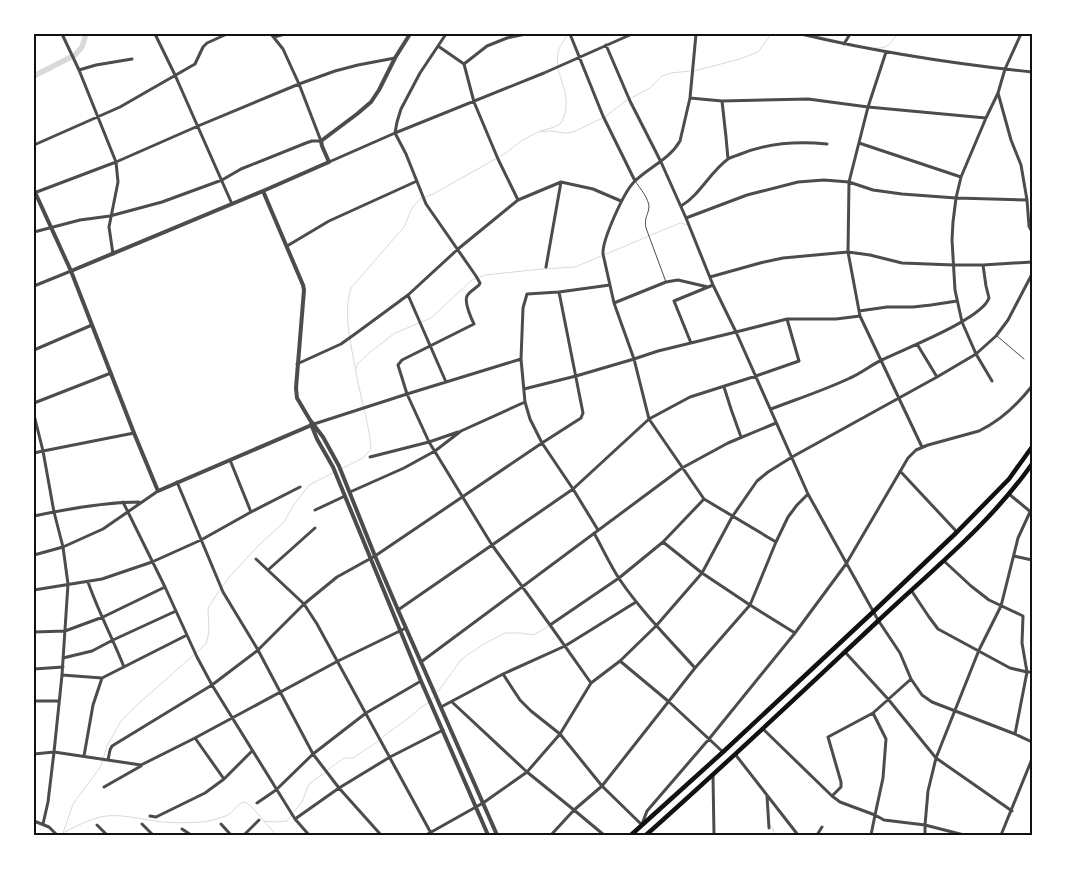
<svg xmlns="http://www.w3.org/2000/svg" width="1066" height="869" font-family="'Varela Round',sans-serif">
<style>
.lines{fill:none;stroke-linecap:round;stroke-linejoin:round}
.stream{stroke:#d9d9d9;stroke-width:1}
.canal{stroke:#d9d9d9;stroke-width:5.5}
.service{stroke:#4c4c4c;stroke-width:1}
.minor{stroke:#4c4c4c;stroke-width:3}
.tertiary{stroke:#4c4c4c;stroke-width:4}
.secondary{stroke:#111;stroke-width:4.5}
.neatline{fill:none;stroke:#111;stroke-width:2}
</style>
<rect width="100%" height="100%" fill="#fff"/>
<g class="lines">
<path class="stream" d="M810,34L838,41
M875,48C888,49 890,44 897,34
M558,65C556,49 560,47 568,34
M694,71L740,59L758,52L771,34
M540,131C546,129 555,128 560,124C562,122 564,116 565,113C569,97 562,84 558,69
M356,369L358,363L374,349L395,333L431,318L472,280L485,275L542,269L575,267L680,223L688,225
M437,693L460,661L467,655L484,644L505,633H521L533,635L539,632L550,625
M264,821L274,822L287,821L302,802L309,784L344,758H353L377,742L389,732L410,717L420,708L430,702L434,697
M770,826L773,828L774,835
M63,833L73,804L101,766L107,746L121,721L137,705L206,644L209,632L208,608L217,594L230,576L259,545L284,522L293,506L309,485L363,458L371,449C370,431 365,414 361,396C357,379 354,362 351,346C348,327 345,307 351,288L404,227L412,208L420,199L433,194L506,153L521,141L538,132L551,131L566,133L573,132L605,117L624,102L650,88L662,76L671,73L690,71
M59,835C73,828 90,818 106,816C124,814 144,820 163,822C175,823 189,823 201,822C208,822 226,817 231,813C236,808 238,803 245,802L252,807L276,835"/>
<path class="canal" d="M34,76L75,55L82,47L86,34"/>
<path class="service" d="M635,181C640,188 649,199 649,207C648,216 644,217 646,228L666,282
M997,336L1024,359"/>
<path class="minor" d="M62,34L79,70L116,162L118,182L109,227L113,254
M155,34L175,75L232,204
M446,34L420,73L401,109L397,122L395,133L406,154L426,204L476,276L480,283L479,285C476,288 469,292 467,296C464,302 471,318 474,324L402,360L398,365L407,394L429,442L492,545L550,625L591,683
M570,34L603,116L635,181
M696,34L690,98L680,141C669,160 649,167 634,182C624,192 602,240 603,254L614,303L634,359L649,419L704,499L776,542
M801,34C877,52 955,64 1032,72
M274,37L285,34
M844,44L850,34
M606,45L630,101L661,162L686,218L713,285L736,332L808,494L878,620L900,653L911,679L922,695L932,702L1015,734L1032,742
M438,46L464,64L474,102L498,159L518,200
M886,52L868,107L849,182L848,252L860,316L922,447
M464,64L487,46L507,38L526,34
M79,70L96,65L132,59
M998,93L1011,140L1021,165L1027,200L1029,226L1032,232
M690,98L722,101L808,99L868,107L986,118
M722,101L726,137L728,159
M859,143L961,177
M34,145L120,107L195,64L203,47L207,43L227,34
M329,162L395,133L544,73L632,34
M34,193L116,162L198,126L299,84L335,71L358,65L395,58
M681,206C700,195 710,172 728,159C731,157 735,156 738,155C766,143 797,141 827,144
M686,218L747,195L798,182L824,180L849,182L873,190L902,194L956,198L1027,200
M34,232L80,220L110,216L162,202L222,180L241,169L306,143L312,141H321L299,84L283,49L271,34
M287,246L329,221L417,181
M546,267L561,182
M710,277L760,263L783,258L848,252L870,255L902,263L954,265H983L1032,262
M34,286L71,271
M408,295L446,382
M614,303L666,282L678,280L708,287
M859,311L887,307H913L931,305L957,301
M691,343L674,301L713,285
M917,344L937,377
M34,350L92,325
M297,364L341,344L355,334L408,295L458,249L518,200L561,182L593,189L621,201
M992,381L976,354L962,322L955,290L952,240L953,222L956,198L961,177L986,118L998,93L1005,69L1021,34
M724,387L731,409L741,437
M524,389L576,376L634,359L658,351L736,332L787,319H836L860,316
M34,403L111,373
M771,409C797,399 825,390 850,378C862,373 872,364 884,359C906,348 982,319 989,298L986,286L983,265
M34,415L43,451L54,512L63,547L68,584L62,675L54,752L48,802L43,824
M314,424L407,394L521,359
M34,453L43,451L134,433
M370,457L429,442L458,432
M230,460L251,512
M900,471L957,532
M177,482L223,592L258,650L313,754L339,788L381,835
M350,492L404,468L435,451L461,431L525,402
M1009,494L1032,513
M123,502L165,587L197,657L212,685L295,819L309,835
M315,510L345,496
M34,516C67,509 105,502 139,502
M598,530L573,489L542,443L530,419L525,402L521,359L523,308L527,294L559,292L610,285
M594,533C603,549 610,565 620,580C642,612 669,639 695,668
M663,542L702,573L750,605L795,633
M34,555L63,547L103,529L158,491
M1014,556L1032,560
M256,559L304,604L317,624L432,835
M944,561L971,586L989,600L1023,616L1022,643L1027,672L1015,734
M268,570L315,528
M88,582C98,611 113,639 124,667
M34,590L102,579L152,562L201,540L251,512L300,487
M911,590L929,617L938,629L1010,668L1027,672H1032
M398,610L573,489L649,419L690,397L756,376L799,361L787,319
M550,625L619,578L663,542L704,499
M34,632L65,631L103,617L165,587
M845,652L888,699L936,758L1012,811
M63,658L92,651L113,640L176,611
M620,661L668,701L723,752
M421,662L682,468L728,443L776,423
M34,669L63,667
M503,674L520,700L531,711L560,734L602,786L642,825
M62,675L102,678L187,635
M34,701H59
M452,702L527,772L574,810L604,835
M441,707L503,674L565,646L636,602
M763,729L832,796L840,802L875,815L884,820L925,825L964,835
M195,738L224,779
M34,754L54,752L141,765L195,738L338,661L406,628
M735,754L798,835
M84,756L93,705L102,678
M108,760L110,750L112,746L212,685L258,650L304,604L337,577L375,556L542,443L581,418L583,413L559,292
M713,776L714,835
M104,787L141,766
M767,796L769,828
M832,796L841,787V782L828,737L873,713L911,679
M257,803L276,790L313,754L366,713L421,681
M150,816L156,817L205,793L224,779L252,751
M295,819L339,788L390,757L443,730
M34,821L49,827L57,835
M142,824L153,835
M221,824L231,835
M642,824L647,811L709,739L795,633L846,564L908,458L916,450L928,445L979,431C1000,421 1018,404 1032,386
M97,825L107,835
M182,829L191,835
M244,835L259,820
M426,835L483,803L527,772L560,734L591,683L620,661L656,626L702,573L732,517L757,481L768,472L792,457L937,377L976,354L996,336L1008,320L1032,274
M551,835L574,810L602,786L695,668L750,605L776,542L788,517L797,505L808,494
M817,835L822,827
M871,835L875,815L883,778L886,739L873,713
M925,835V825L928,791L936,758L979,650L1001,606L1018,538L1030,512
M1001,835L1032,759"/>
<path class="tertiary" d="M34,190L71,271L134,433L158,491L314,424
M263,191L303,285L304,290L296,388L297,398L310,420L323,437L339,466L375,556L398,610L497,835
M71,271L263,191L329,162L322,146L321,141L357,114L371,102L379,90L395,58L410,34
M311,424L317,439L333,467L421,681L488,835"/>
<path class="secondary" d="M631,835L723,752L873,612L957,532L1009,479L1032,447
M646,835C725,765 801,693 878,621C931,571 990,524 1032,464"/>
</g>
<rect width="1066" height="869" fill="none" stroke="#ffffff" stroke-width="70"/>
<rect x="35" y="35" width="996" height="799" class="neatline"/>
</svg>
